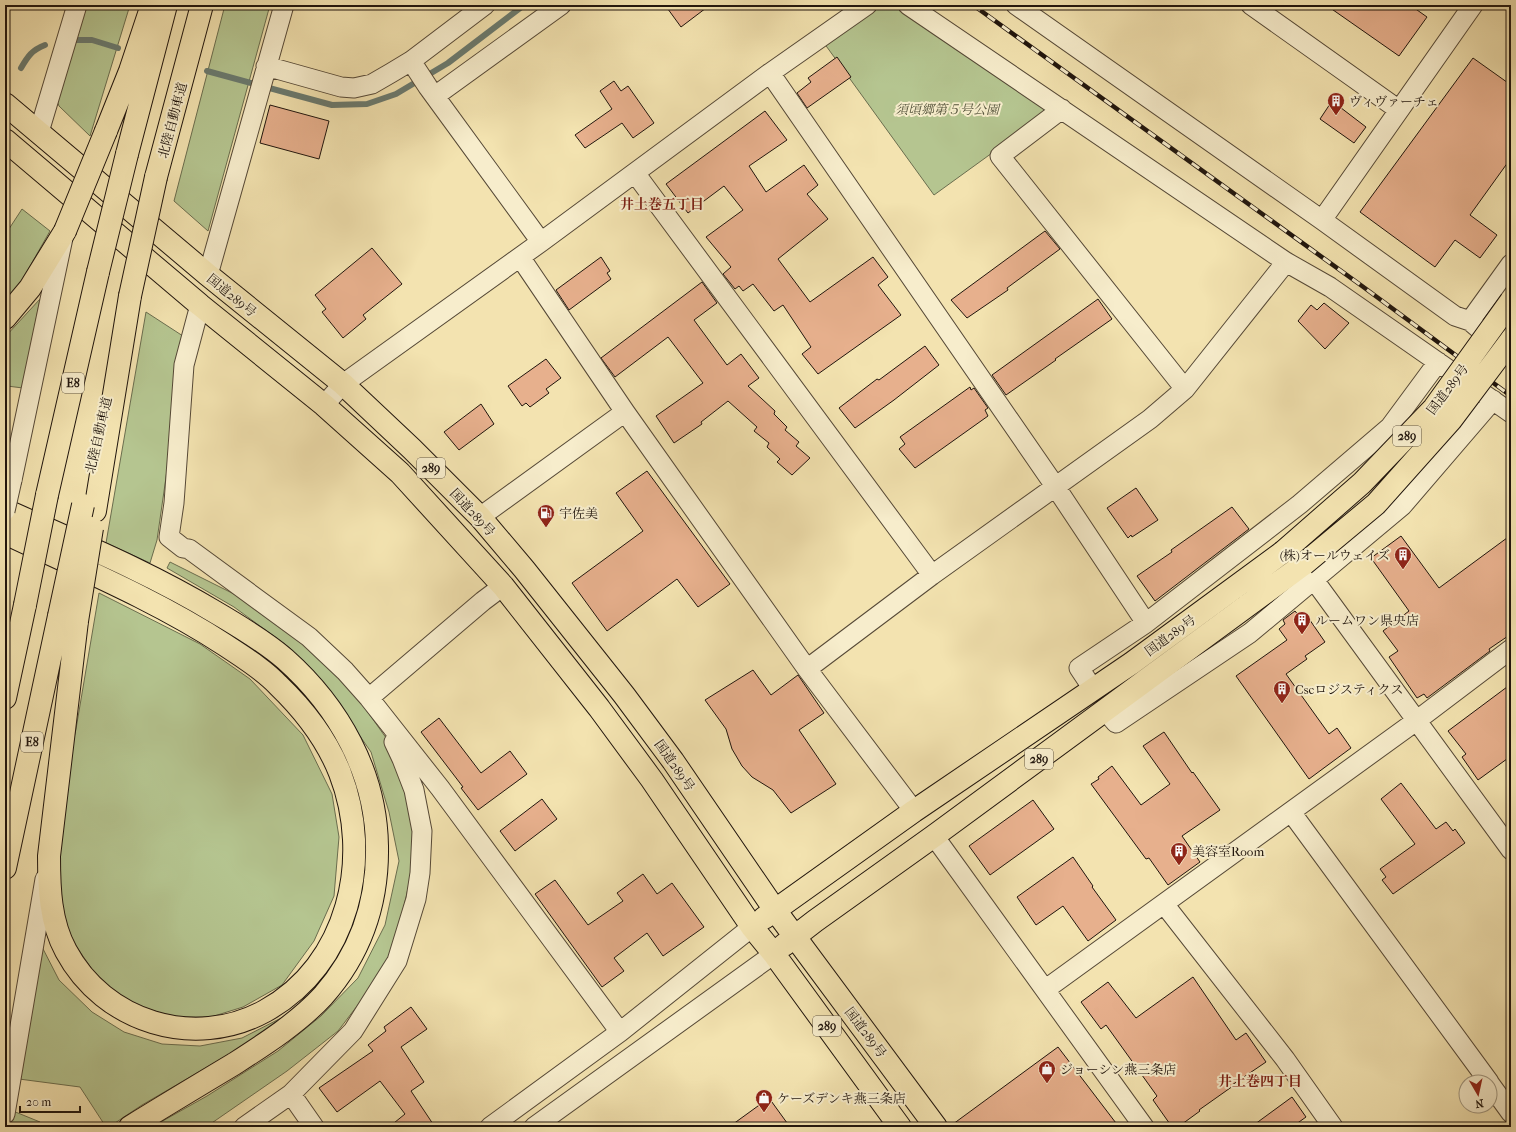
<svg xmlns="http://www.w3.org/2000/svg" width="1516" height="1132" font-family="'IM FELL French Canon','Noto Serif JP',serif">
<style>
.green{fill:#b5c590;stroke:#6a6d4e}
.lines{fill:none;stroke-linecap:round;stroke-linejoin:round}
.stream{stroke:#6a7a6f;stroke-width:6}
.building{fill:#e7b08d;stroke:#20150d}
.minor-casing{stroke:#554836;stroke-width:21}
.highway-casing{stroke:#20150d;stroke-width:24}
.minor{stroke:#f7edcc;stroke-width:19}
.highway{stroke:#f3e3b0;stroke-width:22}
.rail-casing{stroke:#20150d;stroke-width:4.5}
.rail{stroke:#f7edcc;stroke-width:3;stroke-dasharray:9;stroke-linecap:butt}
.minor-bridge-casing{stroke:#554836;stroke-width:21;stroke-linecap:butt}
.highway-bridge-casing{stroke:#20150d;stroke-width:24;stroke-linecap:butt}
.minor-bridge{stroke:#f7edcc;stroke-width:19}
.highway-bridge{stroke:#f3e3b0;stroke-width:22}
.labels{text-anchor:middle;stroke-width:4;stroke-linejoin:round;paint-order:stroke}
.shield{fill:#f7edcc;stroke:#605646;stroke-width:1}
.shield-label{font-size:12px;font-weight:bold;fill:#20150d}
.poi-label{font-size:13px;fill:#20150d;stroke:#f7edcc;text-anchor:start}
.park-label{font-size:13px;font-style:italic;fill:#54533b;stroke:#f7edcc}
.street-label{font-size:13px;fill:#20150d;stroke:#f7edcc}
.neighbourhood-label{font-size:14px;font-weight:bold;fill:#7a1f14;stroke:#f7edcc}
</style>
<rect width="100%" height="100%" fill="#f3e3b0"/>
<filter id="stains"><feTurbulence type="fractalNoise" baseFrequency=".005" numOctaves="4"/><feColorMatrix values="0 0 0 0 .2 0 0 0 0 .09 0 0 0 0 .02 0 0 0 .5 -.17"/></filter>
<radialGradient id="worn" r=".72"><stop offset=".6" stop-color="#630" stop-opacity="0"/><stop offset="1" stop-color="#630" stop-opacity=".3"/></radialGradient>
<path class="green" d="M85,5H130L90,136L59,106L54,93Z
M225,5H270L208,231L174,201Z
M876,5H900L1057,106L934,195L824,43Z
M22,209L50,231L21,282L5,300V235Z
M40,299L23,388L7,386L5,392V337Z
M146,312L186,338L157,540L150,563L106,543Z
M170,562L238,596L301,639L345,680L389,742L414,820L412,871L392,958L383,972L338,1031L287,1071L206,1127H152L207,1096L278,1051L321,1016L358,978L385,925L399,861L389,812L371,752L332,696L290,648L234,607L167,568Z
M99,593L200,644L250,679L303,735L332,794L339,837L334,896L314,941L282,985L243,1007L211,1017H173L130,1003L98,978L76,946L61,916L59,838L68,764L76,729Z
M40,943L59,980L92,1012L124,1032L162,1044L200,1046L242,1038L287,1015L245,1045L142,1105L109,1127H106L80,1087L19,1079Z
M13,1111L40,1122L38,1127H11Z"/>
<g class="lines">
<path class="stream" d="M75,40H92L118,48
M21,68C28,56 32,50 45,45
M207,71L332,105L367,104L396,94L448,63L524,5"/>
</g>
<path class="building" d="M665,5H710L681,27Z
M1326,5H1410L1427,17L1399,56Z
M837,57L851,77L807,108L797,93L811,82L808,78Z
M1473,58L1511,85V158L1470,215L1497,235L1480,258L1455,240L1435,267L1360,212Z
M614,81L621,91L628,86L654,123L633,138L622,123L585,148L575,135L612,109L600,91Z
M1332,101L1366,127L1354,143L1320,119Z
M270,105L329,121L319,159L260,143Z
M765,111L787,140L749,166L766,192L804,165L818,185L807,194L828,219L778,259L810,302L873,257L888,277L878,285L901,315L818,374L802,354L811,347L783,305L774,311L753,284L743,291L739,286L735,289L723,274L731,267L706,237L743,210L724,186L688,213L666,184Z
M1045,231L1060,249L1007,288L1008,290L967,318L951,300Z
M372,248L402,284L363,315L366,319L343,338L322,312L326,309L315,295Z
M601,257L610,271L607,273L611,279L569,310L556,290Z
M702,282L717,303L694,320L727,365L741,354L759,378L748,386L775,411L774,414L787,427L785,430L799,442L796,446L810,458L792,475L777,462L780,459L767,447L769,443L754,431L757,427L728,401L701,422L702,424L674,443L656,416L703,383L668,337L615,377L601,358Z
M1098,299L1112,319L1055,359L1056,360L1006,395L992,375Z
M1324,303L1349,323L1325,349L1298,321L1311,305L1317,310Z
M925,346L939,365L894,400L855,428L839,408L877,379L879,380Z
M546,359L561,378L546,389L549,393L530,407L526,403L522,406L508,386Z
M970,387L971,390L974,388L988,408L985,410L988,416L915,468L899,449L905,444L900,437Z
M481,404L494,424L459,450L444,432Z
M647,471L730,584L698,607L677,579L607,631L572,583L643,531L616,493Z
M1136,488L1158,520L1132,537L1131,535L1128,538L1107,508Z
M1232,507L1249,529L1155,601L1137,576L1172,552L1171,550Z
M1511,535V634L1489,649L1490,651L1427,698L1424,694L1417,698L1389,657L1398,651L1383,631L1409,611L1371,558L1401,536L1439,588Z
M1295,611L1299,616L1305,613L1325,642L1305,656L1307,659L1286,674L1329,734L1337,728L1351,748L1309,779L1236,676L1287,640L1279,629L1285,624L1283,620Z
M753,670L771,695L798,675L824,713L799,730L836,784L791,813L773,790L752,777L742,766L732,749L726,729L705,700Z
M1511,684V756L1478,780L1462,757L1466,754L1448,731Z
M439,718L481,773L510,751L527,774L478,810L461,788L463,787L421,732Z
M1164,732L1192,773L1193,772L1220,810L1182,836L1200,862L1168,885L1149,858L1146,859L1091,784L1099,779L1098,777L1112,766L1141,805L1170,784L1143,746Z
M1401,783L1436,829L1446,822L1453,831L1455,829L1465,843L1393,894L1382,880L1386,877L1380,869L1415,844L1381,799Z
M542,799L557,819L515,851L500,831Z
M1033,800L1054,829L990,875L969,846Z
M1073,857L1093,886L1092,887L1116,920L1088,941L1063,906L1036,925L1017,897Z
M643,874L657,894L672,883L704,927L663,956L647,933L614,958L624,971L602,987L535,894L555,880L588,925L623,901L617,893Z
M1193,977L1236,1040L1246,1033L1266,1062L1232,1085L1233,1086L1199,1110L1200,1111L1178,1127H1172L1153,1100L1157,1096L1106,1025L1101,1029L1081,1002L1108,982L1136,1018Z
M411,1007L427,1029L401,1047L424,1082L411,1091L435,1127H389L405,1114L380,1081L337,1112L319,1088L373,1051L368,1045L386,1031L384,1027Z
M1058,1047L1119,1127H949Z
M1292,1097L1306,1117L1292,1127H1251Z
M769,1098L790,1127H729Z"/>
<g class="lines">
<defs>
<path id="minor" d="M908,5L1286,262L1330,287L1511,413
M1016,5L1322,220L1455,316L1470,321L1498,345
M1251,5L1399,110
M411,61L428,87L541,242
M266,66L341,87L354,88L372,84L391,73L411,61L485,5
M770,73L1055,486L1146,623
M435,96L561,5
M1062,109L1000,156L1185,389
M39,132L77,5
M635,173L932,575
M1322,220L1473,5
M520,257L625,412L807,669L914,811
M208,275L284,5
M200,305L184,365L174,503L169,537L183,548L189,549L309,637L345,671L369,698L440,788L620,1032
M1470,321L1511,264
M324,405L343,384L541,242L770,73L867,5
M12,480L63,238
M480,517L625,412
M1314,580L1511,850
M807,669L932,575L1150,419L1185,389L1286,262
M1093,689L1079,668L1146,623L1300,504L1390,427L1438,362
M369,698L483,601L503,586
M1105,710L1116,723L1250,633L1402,506L1493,400
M1291,812L1489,1082
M934,836L1144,1127
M1164,904L1285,1059L1333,1127
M1046,989L1416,721L1511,649
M1490,1084L1511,1113
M291,1094L314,1127
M5,1114L45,879
M244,1127L291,1094L353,1031L397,961L416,899L420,873L422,831L414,790L402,759L394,742
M490,1127L620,1032L752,927
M534,1127L774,954"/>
<path id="highway" d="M5,104L208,275L343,384L412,449L480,517L524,569L624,695L673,761L775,910L936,1127
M106,131L130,71L152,5
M5,140L200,305L324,405L400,473L503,586L599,708L652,780L752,927L774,954L900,1127
M127,154L166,5
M156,177L202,5
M5,318L30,288L65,231
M47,495L98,272
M5,510C76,542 149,572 215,612C239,626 264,641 285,659C339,707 376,773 377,846C378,903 361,953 323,996C298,1023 265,1044 234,1064C199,1085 164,1106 130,1127
M95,511L130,296
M5,533C79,568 156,600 225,645C243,657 263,669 278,685C303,709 327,740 340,773C373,858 349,965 265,1011C194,1050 104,1022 66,951C50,922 49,888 49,856L77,621
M5,698L25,605
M5,868L59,616
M764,918L914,811L1132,663L1283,552
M784,945L815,921L934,836L1304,564"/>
</defs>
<use href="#minor" class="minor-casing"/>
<use href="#highway" class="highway-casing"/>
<use href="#minor" class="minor"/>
<use href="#highway" class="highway"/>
<defs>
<path id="rail" d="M973,5L1362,286L1511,396"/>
</defs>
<use href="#rail" class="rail-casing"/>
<use href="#rail" class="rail"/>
<defs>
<path id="minor-bridge" d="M5,511L12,480"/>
<path id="highway-bridge" d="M65,231L106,131
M98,272L127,154
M130,296L156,177
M1283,552L1362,483L1434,408L1511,301
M1304,564L1376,504L1451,420L1511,340
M25,605L47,495
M59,616L83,505
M77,621L92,528"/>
</defs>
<use href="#minor-bridge" class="minor-bridge-casing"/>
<use href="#highway-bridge" class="highway-bridge-casing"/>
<use href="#minor-bridge" class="minor-bridge"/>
<use href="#highway-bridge" class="highway-bridge"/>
</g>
<defs>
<symbol id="building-pin" viewBox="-11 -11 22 30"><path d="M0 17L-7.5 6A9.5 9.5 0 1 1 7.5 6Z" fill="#8f2418" stroke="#f7edcc"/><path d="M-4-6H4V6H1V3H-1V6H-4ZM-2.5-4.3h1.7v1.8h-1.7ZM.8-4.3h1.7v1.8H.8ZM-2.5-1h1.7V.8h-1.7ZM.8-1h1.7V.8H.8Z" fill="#fff"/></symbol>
<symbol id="fuel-pin" viewBox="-11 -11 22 30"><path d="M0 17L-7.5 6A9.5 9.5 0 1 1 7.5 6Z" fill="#8f2418" stroke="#f7edcc"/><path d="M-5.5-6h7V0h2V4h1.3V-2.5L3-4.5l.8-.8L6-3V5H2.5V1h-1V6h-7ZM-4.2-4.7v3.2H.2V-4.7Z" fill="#fff"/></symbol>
<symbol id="shop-pin" viewBox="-11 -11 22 30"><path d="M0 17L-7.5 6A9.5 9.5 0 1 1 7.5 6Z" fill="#8f2418" stroke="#f7edcc"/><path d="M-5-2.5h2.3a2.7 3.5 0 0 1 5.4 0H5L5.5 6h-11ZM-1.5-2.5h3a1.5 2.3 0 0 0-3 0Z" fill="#fff"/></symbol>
</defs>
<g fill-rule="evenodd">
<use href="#building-pin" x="1326" y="91" width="20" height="27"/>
<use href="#fuel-pin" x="536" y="503" width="20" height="27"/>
<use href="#building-pin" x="1393" y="545" width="20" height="27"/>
<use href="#building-pin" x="1292" y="610" width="20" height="27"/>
<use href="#building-pin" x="1272" y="679" width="20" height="27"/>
<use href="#building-pin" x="1169" y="841" width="20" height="27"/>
<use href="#shop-pin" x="1037" y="1059" width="20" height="27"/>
<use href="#shop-pin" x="754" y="1088" width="20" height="27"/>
</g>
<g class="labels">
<g class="shield">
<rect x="62" y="373" width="22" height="20" rx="3"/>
<rect x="1393" y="426" width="28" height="20" rx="3"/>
<rect x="417" y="458" width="28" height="20" rx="3"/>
<rect x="21" y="732" width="22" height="20" rx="3"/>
<rect x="1025" y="749" width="28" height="20" rx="3"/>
<rect x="813" y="1016" width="28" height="20" rx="3"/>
</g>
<g class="shield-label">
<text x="73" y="387">E8</text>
<text x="1407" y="440">289</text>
<text x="431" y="472">289</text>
<text x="32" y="746">E8</text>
<text x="1039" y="763">289</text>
<text x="827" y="1030">289</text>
</g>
<g class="poi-label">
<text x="1349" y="106">ヴィヴァーチェ</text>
<text x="559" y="518">宇佐美</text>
<text x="1390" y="560" text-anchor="end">(株)オールウェイズ</text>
<text x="1315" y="625">ルームワン県央店</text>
<text x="1295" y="694">Cscロジスティクス</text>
<text x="1192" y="856">美容室Room</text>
<text x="1060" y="1074">ジョーシン燕三条店</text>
<text x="777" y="1103">ケーズデンキ燕三条店</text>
</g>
<g class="park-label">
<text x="947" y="114">須頃郷第５号公園</text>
</g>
<g class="street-label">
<text transform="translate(172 120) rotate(-75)" y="5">北陸自動車道</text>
<text transform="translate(232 295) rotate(39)" y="5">国道289号</text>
<text transform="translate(1447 389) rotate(-53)" y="5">国道289号</text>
<text transform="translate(98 435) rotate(-77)" y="5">北陸自動車道</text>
<text transform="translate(473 512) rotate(47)" y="5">国道289号</text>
<text transform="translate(1170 635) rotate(-36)" y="5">国道289号</text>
<text transform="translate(675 765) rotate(55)" y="5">国道289号</text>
<text transform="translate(866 1032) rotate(53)" y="5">国道289号</text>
</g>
<g class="neighbourhood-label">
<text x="662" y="209">井土巻五丁目</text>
<text x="1260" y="1086">井土巻四丁目</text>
</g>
</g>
<rect width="1516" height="1132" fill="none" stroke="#f3e3b0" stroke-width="20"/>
<rect x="6" y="6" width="1504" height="1120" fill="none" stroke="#20150d" stroke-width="2"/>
<rect x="10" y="10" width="1496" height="1112" fill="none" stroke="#20150d"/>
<g transform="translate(1478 1094) rotate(171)"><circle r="19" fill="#f7edcc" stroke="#a19780"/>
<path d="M0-3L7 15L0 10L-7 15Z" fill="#8f2418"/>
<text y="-6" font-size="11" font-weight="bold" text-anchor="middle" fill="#20150d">N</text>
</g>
<path d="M20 1106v6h60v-6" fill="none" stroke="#20150d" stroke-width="2"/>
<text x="26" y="1106" font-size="12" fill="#20150d" stroke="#f7edcc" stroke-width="3" paint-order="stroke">20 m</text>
<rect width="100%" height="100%" filter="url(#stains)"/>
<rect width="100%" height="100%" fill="url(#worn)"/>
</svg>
